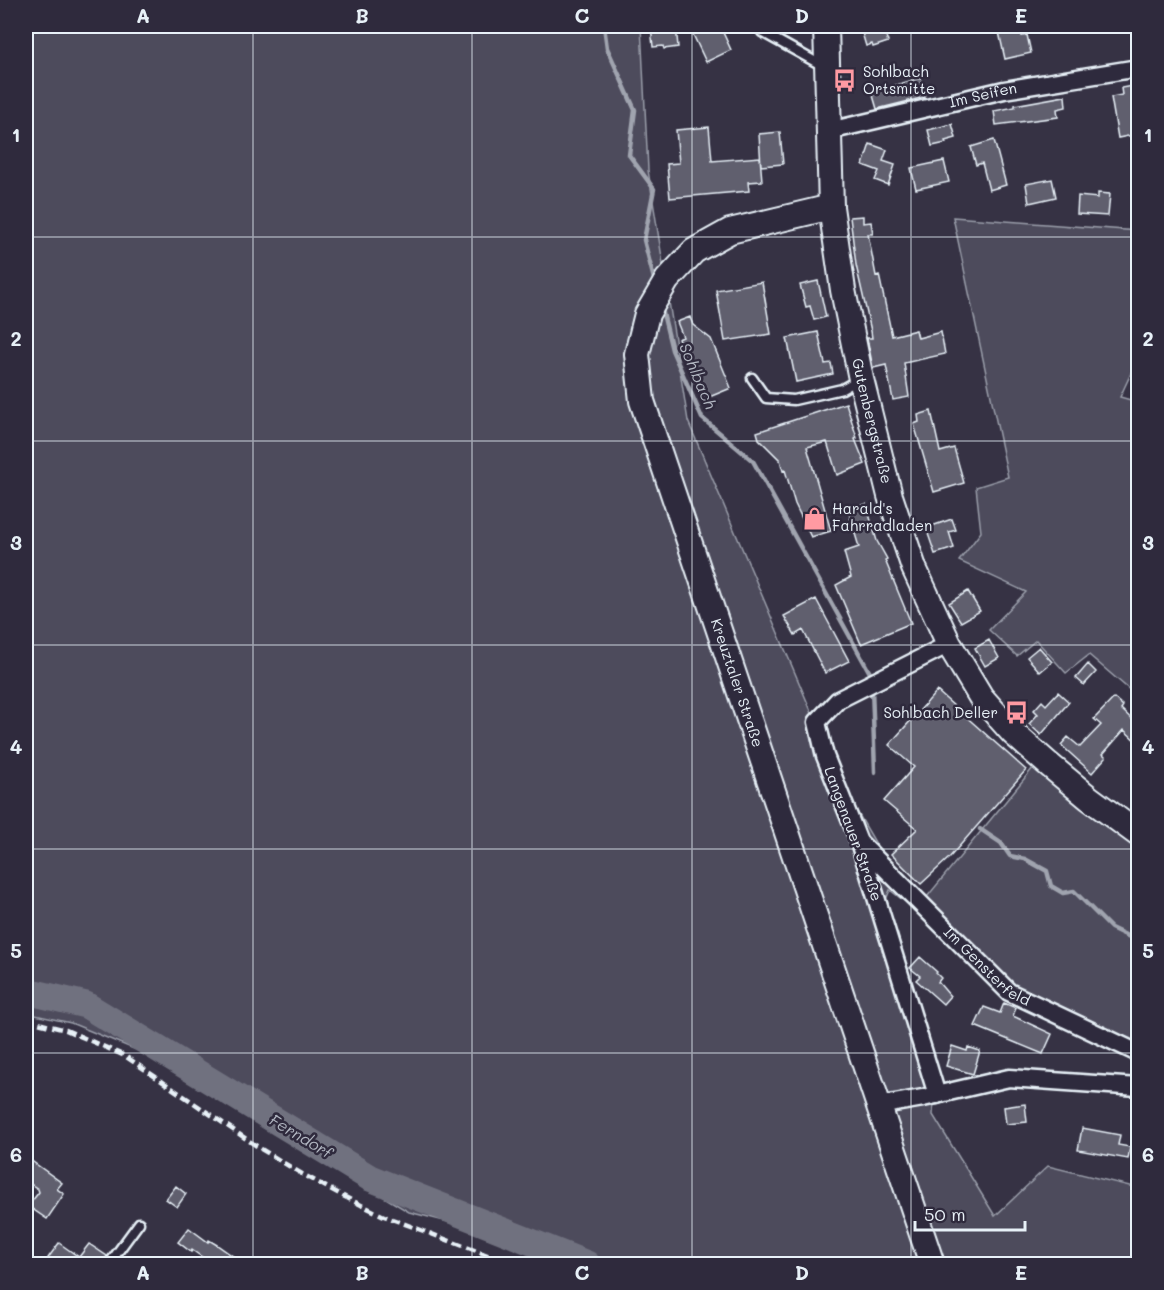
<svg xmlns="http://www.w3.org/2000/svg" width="1164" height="1290" font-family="Mali,sans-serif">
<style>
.green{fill:#4d4b5c;stroke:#9a9eaa;stroke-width:1.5}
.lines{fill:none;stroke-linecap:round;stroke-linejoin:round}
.stream{stroke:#a0a4af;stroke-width:4.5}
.river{stroke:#70717f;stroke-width:27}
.building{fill:#605e6e;stroke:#e8f1f8;stroke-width:1.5}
.lane-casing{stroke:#e8f1f8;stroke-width:13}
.street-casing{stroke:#e8f1f8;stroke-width:21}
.secondary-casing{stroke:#e8f1f8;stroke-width:28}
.lane{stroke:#2f2a3d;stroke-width:8}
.street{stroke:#2f2a3d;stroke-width:16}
.secondary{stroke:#2f2a3d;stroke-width:24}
.rail{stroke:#e8f1f8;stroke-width:4.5;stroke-dasharray:9 4.5;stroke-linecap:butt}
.grid{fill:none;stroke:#e8f1f8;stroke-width:1.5;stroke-opacity:0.55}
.labels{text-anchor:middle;stroke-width:5;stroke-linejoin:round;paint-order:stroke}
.poi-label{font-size:15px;fill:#e8f1f8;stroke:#2f2a3d;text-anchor:start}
.street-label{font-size:15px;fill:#e8f1f8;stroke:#2f2a3d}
.water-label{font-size:16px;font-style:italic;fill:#b2b7c2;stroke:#2f2a3d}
.neatline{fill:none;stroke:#e8f1f8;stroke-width:2}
.grid-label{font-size:20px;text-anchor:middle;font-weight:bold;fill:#e8f1f8}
</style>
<rect width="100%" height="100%" fill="#363244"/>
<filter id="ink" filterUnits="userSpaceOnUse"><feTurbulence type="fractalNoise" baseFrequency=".0167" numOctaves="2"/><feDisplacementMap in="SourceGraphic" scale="12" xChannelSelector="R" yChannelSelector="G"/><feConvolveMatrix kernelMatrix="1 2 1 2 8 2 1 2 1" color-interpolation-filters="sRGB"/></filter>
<g filter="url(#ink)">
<path class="green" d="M26,26H641L648,170L688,421L845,791L883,856L927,897L1033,768L1138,826V1053L1013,987L890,890L883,907L935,1080L933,1115L995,1216L1048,1166L1138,1188V1264H614L409,1212L146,1054L71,1023L26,1013Z
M953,217L1138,231V358L1120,397L1138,402V697L1089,655L1066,673L1036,640L1017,656L989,630L1026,592L959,561L981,532L976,487L1008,477Z"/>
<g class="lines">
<path class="stream" d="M604,26L607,48L635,110L629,155L654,189L644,240L655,283
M661,305L672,350L702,418L753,461L870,673L871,679
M872,687L875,772
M980,829L1001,843L1010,856L1025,859L1047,871L1051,886L1063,893L1074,891L1111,928L1138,941"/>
<path class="river" d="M26,991L86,1005L370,1178L587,1264"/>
</g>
<path class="building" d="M651,26H676L678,47L664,49L663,46L653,47Z
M689,26H720L731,50L706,62Z
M860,26H879L880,28L883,27L888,42L873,47L872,44L866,46Z
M1020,27L1022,36L1027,35L1031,53L1005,59L999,32Z
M920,78L925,97L877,109L872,92Z
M1138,85V106L1134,107L1138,134L1118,138L1111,97L1122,95L1121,88Z
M1065,96L1066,107L1057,109L1058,117L996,125L994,111L1015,107V105Z
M952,124L956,138L945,141L946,143L932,146L928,130Z
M709,127L712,161L760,157L762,181L748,182L749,191L670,198L667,164L679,163L676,130Z
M780,132L783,164L761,166L759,134Z
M994,140L1006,185L989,190L982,163L976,165L971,147Z
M870,144L887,150L883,161L895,165L888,185L875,180L879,171L863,165Z
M944,161L949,182L916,189L911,168Z
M1052,179L1056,197L1029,203L1026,184Z
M1098,193L1110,194L1108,216L1077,214L1078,196L1098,198Z
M863,216V223L871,222L873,234H868L876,276L879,275L892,336L916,330L918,338L941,332L945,354L904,363L909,397L893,400L886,365L873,368L867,338H872L871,331L856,265L850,217Z
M818,281L826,317L814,320L810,306L806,307L800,285Z
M762,282L771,334L725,341L716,290Z
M690,317L693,325L711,339L731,388L702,400L678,339L683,337L677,322Z
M818,332L825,364L831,363L833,374L796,382L787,338Z
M846,403L857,438L855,439L865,464L837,475L827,442L807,447L831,531L811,537L795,504L785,470L783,471L780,460L759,439L757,432Z
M931,411L940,452L954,448L964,483L934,492L914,424L919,422L918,415Z
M866,504L877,541L887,559L885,560L911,623L861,644L836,585L851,577L844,552L859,547L848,510Z
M952,519L956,530L949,532L954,548L935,554L926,528Z
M968,591L980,611L961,622L949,603Z
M816,599L849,661L825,673L803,630L795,635L784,616Z
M989,640L999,658L985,666L975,648Z
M1039,647L1052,662L1040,672L1027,657Z
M1088,664L1096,672L1084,685L1076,678Z
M937,691L1026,770L949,858L921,884L891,854L917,829L884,801L914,767L889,745Z
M1058,692L1069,702L1041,735L1029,724L1038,714L1034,710L1042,701L1046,705Z
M1114,698L1123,706L1121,709L1138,725V743L1124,730L1103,754L1106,757L1092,773L1061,745L1068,737L1080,747L1101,725L1094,719Z
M920,957L937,972L936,973L941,978L938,982L950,996L943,1004L916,980L920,976L910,968Z
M1004,1003L1016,1008L1013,1016L1052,1034L1043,1054L975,1026L984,1007L1000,1013Z
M952,1046L967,1051L968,1047L980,1051L973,1074L946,1066Z
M1025,1104L1027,1122L1006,1124L1004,1107Z
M1082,1128L1120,1135L1118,1145L1130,1147L1128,1159L1078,1150Z
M26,1157L62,1183L57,1189L64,1194L47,1219L28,1206L39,1192L38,1189L26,1181Z
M176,1186L186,1194L177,1207L166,1199Z
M189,1228L208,1242L209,1240L217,1245L244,1264H212L192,1250L191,1252L178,1242Z
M59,1243L79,1257L89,1244L107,1256L103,1264H57L48,1258Z"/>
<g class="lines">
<defs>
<path id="lane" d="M758,26L762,32L823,66
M752,378L766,398L794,400L842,389L858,380
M109,1264L139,1223"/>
<g id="street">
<path id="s1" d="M829,131L1004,90L1138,68"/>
<path id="s2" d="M861,844L1009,992L1138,1053"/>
<path d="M937,1095L859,842L825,756L817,722L838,700L949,644"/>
<path d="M878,1106L923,1098L1009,1078L1138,1087"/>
</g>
<g id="secondary">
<path id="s3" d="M826,26L831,207L843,290L861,379L890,496L914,568L949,644L981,697L1013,733L1047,763L1089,798L1138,834"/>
<path id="s4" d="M831,207L730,231L694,251L667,280L647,314L637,354L642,401L932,1264"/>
</g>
</defs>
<use href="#lane" class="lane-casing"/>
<use href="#street" class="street-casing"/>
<use href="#secondary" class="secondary-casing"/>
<use href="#lane" class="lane"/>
<use href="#street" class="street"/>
<use href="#secondary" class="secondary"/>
<path class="rail" d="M26,1020L66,1030L125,1056L261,1149L302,1174L345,1197L384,1216L511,1264"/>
</g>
</g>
<path class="grid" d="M253,26V1264M472,26V1264M692,26V1264M911,26V1264M26,237H1138M26,441H1138M26,645H1138M26,849H1138M26,1053H1138"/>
<defs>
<symbol id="bus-bare" viewBox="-9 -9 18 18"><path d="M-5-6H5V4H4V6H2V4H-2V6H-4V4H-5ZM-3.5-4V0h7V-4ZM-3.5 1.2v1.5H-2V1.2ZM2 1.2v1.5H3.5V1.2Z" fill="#ff9aa2" stroke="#2f2a3d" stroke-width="2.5" paint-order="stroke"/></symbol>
<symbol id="shop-bare" viewBox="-9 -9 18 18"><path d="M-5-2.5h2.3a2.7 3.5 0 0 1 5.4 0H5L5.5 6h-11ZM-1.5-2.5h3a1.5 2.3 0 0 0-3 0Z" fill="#ff9aa2" stroke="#2f2a3d" stroke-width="2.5" paint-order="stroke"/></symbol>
</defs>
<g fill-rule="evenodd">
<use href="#bus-bare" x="828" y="64" width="33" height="33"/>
<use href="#shop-bare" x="798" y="502" width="33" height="33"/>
<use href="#bus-bare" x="1000" y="696" width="33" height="33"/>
</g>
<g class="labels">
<g class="poi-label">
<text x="863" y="77">Sohlbach<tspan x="863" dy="17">Ortsmitte</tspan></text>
<text x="832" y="514">Harald's<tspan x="832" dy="17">Fahrradladen</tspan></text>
<text x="998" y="718" text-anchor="end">Sohlbach Deller</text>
</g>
<g class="street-label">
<text dy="5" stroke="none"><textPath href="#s1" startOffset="158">Im Seifen</textPath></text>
<text dy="5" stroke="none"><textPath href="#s3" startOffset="399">Gutenbergstraße</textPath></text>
<text dy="5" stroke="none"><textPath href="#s4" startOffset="610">Kreuztaler Straße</textPath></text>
<text transform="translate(853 834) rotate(70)" y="5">Langenauer Straße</text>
<text dy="5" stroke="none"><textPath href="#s2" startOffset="176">Im Gensterfeld</textPath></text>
</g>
<g class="water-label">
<text transform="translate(698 376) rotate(67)" y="6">Sohlbach</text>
<text transform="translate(301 1136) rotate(31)" y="6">Ferndorf</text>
</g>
</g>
<rect width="1164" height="1290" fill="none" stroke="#2f2a3d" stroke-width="66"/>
<path d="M915 1221v9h110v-9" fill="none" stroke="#e8f1f8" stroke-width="3"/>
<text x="924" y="1221" font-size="18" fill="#e8f1f8" stroke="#2f2a3d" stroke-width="4.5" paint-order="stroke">50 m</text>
<rect x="33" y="33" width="1098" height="1224" class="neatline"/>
<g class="grid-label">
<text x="143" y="23">A</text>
<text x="362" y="23">B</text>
<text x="582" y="23">C</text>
<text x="802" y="23">D</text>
<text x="1021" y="23">E</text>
<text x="16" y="142">1</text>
<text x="1148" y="142">1</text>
<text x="16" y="346">2</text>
<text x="1148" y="346">2</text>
<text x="16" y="550">3</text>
<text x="1148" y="550">3</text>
<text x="16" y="754">4</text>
<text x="1148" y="754">4</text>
<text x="16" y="958">5</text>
<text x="1148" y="958">5</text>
<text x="16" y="1162">6</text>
<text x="1148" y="1162">6</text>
<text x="143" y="1280">A</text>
<text x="362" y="1280">B</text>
<text x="582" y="1280">C</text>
<text x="802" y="1280">D</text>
<text x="1021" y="1280">E</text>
</g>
</svg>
